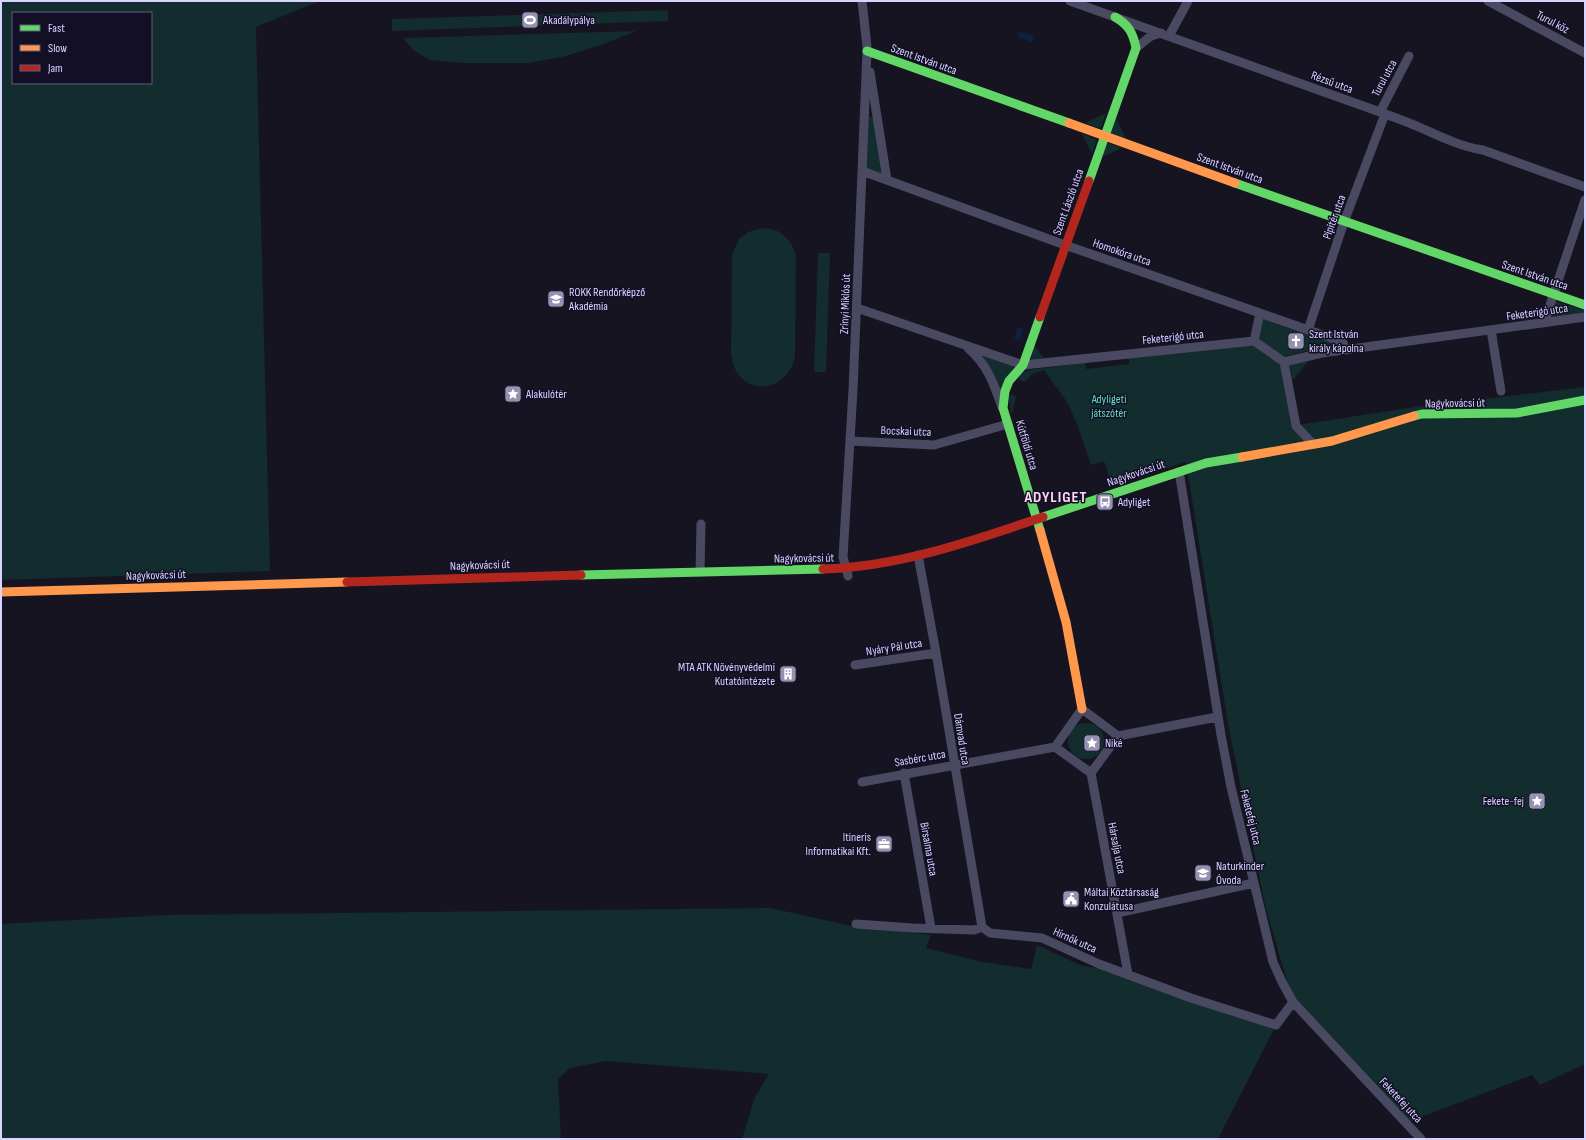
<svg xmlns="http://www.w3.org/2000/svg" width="1586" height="1140" font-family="'Sofia Sans Condensed',sans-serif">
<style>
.green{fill:#132c2d;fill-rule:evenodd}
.water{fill:#0d2144}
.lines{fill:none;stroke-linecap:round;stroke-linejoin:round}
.street{stroke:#4a4962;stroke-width:9}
.fast{stroke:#63d668;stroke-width:9}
.slow{stroke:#ff974d;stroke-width:9}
.jam{stroke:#b3261e;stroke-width:9}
.labels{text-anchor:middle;stroke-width:3;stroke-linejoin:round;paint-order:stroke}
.poi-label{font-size:12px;fill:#d9d4ff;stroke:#130f26;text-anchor:start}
.street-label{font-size:12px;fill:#d9d4ff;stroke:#130f26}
.park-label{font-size:12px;fill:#5fe0c0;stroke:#130f26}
.district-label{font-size:16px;font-weight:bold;letter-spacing:1px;fill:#ffd6f0;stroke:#130f26}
</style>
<rect width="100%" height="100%" fill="#161421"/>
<path class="green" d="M1,1H320L256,27L270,571L1,580ZM13,13H151V83H13Z
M668,10V21L392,31V19Z
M636,31L601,45L566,56L530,63H464L430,60L413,50L403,38Z
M1106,113L1101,127L1099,128L1085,123Z
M867,115L874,118L881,173L864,168Z
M1116,118L1126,139L1112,134L1111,131Z
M1082,134L1095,139L1096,141L1092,154Z
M1109,143L1122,148L1102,157L1107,144Z
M762,228C780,228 792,239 796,256L795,355C791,389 748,399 734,367C732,363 732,358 731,354L732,254L740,238L748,232Z
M818,253H830L826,372H814Z
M1554,301L1585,310V314L1549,319Z
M1263,318L1334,342L1335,344L1333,347L1307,351L1282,357L1259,340Z
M1033,344L1044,358L1031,360Z
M1252,345L1281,366L1291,426L1415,407L1585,387V1064L1540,1085L1532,1075L1408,1122L1293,1002L1265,905L1228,724L1186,462L1112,486L1104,461L1091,465L1077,424L1067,402L1044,370L1033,374L1024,382L1017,378L1021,373L1028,370L1085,363L1086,369L1129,364V357Z
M985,356L1015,366L1000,390L982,358Z
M1309,360L1294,379H1292L1290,365Z
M1009,394L1016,396L1012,415L1010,408Z
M1068 741a18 18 0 1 1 36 0a18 18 0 1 1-36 0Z
M770,908L852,926L931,935L926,948L982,962L1031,969L1037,945L1080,965L1128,974L1276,1025L1218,1139H742L755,1097L769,1074L606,1061L570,1068L558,1079L561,1139H1V924L167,915Z"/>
<path class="water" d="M1020,32L1034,36L1032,42L1018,37Z
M1018,327L1023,329L1020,340L1014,338Z"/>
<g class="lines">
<path class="street" d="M862,1L868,56
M1070,1L1380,112C1393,117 1408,122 1421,128C1441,137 1462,147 1483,150L1585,187
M1488,1L1585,53
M1169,36L1188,1
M1136,48L1151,36L1161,33
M870,72L887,180
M1380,112L1409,56
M862,171L1065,245L1337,340L1343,343L1346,350
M857,308L1023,365L1254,341L1284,362L1322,353L1585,317
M1544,323L1585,200
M1308,330L1344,222L1385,114
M1491,330L1501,391
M1254,341L1260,313
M968,348C987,364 994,384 1002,407
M1284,362L1296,426L1313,444
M850,441L934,445L1008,424
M1178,472L1180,477L1221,735L1231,787L1273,962L1282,982L1293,1002L1421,1139
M918,555L936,653L982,927
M700,572L701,524
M848,576L843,557L853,390L867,51
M855,665L936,653
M1118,736L1217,717
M1055,747L1082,709L1118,736L1091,773
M1055,747L1091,773
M904,773L931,928
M1091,773L1128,974
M862,782L1055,747
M1117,913L1254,883
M856,924L913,928L974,930L982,927L990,933L1042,938L1099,964L1191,998L1276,1025L1293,1002"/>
<path class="fast" d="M867,51L1069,123
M1089,181L1136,48C1133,33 1129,25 1115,17
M1235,183L1585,305
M1414,416L1422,414L1517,413L1585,400
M1043,517L1206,463L1242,457
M1040,530L1003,408L1005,391L1009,381L1023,365L1040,317
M581,575L823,569"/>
<path class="slow" d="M1069,123L1235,183
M1242,457L1332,441L1414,416
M1040,530L1066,622L1082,709
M1,592L347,582"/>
<path class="jam" d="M1040,317L1089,181
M823,569C898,567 972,541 1043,517
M347,582L581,575"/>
</g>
<defs>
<symbol id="stadium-square" viewBox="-11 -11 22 22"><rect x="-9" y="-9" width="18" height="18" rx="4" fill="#9591b1" stroke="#130f26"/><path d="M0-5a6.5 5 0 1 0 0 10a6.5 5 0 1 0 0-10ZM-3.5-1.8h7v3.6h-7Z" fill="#fff"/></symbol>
<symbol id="school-square" viewBox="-11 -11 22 22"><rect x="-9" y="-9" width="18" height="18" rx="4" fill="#9591b1" stroke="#130f26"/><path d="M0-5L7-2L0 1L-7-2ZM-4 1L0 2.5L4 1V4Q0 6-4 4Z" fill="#fff"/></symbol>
<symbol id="church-square" viewBox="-11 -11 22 22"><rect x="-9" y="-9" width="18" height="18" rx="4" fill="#9591b1" stroke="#130f26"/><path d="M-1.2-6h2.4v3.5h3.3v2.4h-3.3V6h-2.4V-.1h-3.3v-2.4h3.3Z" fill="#fff"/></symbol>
<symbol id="sight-square" viewBox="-11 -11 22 22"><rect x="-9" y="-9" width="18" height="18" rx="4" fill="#9591b1" stroke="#130f26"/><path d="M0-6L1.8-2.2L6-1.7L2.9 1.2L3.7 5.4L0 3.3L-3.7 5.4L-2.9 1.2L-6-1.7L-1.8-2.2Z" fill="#fff"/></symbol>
<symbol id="bus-square" viewBox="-11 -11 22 22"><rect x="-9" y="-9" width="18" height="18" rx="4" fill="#9591b1" stroke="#130f26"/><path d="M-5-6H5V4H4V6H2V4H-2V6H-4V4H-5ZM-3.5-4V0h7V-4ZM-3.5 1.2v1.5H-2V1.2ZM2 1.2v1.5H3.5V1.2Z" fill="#fff"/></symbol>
<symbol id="building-square" viewBox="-11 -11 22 22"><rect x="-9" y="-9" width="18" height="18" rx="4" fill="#9591b1" stroke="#130f26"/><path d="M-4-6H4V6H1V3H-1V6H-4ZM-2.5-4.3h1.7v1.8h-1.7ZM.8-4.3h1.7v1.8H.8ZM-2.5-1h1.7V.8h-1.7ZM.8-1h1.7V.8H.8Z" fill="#fff"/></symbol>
<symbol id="office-square" viewBox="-11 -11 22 22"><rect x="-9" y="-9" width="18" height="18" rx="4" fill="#9591b1" stroke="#130f26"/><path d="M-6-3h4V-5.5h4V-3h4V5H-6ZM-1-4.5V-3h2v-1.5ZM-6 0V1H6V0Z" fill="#fff"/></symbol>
<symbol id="civic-square" viewBox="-11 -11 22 22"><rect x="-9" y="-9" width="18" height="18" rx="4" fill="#9591b1" stroke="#130f26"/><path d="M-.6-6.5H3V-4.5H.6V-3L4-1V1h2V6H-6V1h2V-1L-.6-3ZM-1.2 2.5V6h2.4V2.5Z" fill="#fff"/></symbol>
</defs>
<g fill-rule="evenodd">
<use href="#stadium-square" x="520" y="10" width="20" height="20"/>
<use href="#school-square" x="546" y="289" width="20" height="20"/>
<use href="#church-square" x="1286" y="331" width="20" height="20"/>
<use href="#sight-square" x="503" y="384" width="20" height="20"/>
<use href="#bus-square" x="1095" y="492" width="20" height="20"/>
<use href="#building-square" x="778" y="664" width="20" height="20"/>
<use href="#sight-square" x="1082" y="733" width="20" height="20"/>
<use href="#sight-square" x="1527" y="791" width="20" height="20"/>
<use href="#office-square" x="874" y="834" width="20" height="20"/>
<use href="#school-square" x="1193" y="863" width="20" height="20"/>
<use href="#civic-square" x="1061" y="889" width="20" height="20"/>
</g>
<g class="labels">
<g class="poi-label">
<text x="543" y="24">Akadálypálya</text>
<text x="569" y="296">ROKK Rendőrképző<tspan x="569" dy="14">Akadémia</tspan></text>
<text x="1309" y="338">Szent István<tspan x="1309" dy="14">király kápolna</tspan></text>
<text x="526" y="398">Alakulótér</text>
<text x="1118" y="506">Adyliget</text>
<text x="775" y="671" text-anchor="end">MTA ATK Növényvédelmi<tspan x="775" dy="14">Kutatóintézete</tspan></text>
<text x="1105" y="747">Niké</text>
<text x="1524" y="805" text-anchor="end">Fekete-fej</text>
<text x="871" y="841" text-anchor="end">Itineris<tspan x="871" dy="14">Informatikai Kft.</tspan></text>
<text x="1216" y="870">Naturkinder<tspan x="1216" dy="14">Óvoda</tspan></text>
<text x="1084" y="896">Máltai Köztársaság<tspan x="1084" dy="14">Konzulátusa</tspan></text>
</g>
<g class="street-label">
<text transform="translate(1553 22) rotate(28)" y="4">Turul köz</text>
<text transform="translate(924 59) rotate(20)" y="4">Szent István utca</text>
<text transform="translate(1384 78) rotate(-62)" y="4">Turul utca</text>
<text transform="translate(1332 82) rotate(20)" y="4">Rézsű utca</text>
<text transform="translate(1230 168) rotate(20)" y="4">Szent István utca</text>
<text transform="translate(1068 202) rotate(-70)" y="4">Szent László utca</text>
<text transform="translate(1334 217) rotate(-70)" y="4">Pipitér utca</text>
<text transform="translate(1122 252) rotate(19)" y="4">Homokóra utca</text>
<text transform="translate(1535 275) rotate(19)" y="4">Szent István utca</text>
<text transform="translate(845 304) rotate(-88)" y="4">Zrínyi Miklós út</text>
<text transform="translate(1537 312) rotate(-8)" y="4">Feketerigó utca</text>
<text transform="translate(1173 337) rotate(-6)" y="4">Feketerigó utca</text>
<text transform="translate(1455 403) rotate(-1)" y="4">Nagykovácsi út</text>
<text transform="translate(906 431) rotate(2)" y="4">Bocskai utca</text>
<text transform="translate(1027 445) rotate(73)" y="4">Kútföldi utca</text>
<text transform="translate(1136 473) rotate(-19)" y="4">Nagykovácsi út</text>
<text transform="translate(804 558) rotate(-1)" y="4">Nagykovácsi út</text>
<text transform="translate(480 565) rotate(-2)" y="4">Nagykovácsi út</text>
<text transform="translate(156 575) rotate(-2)" y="4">Nagykovácsi út</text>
<text transform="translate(894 647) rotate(-9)" y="4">Nyáry Pál utca</text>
<text transform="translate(962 739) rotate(81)" y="4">Dámvad utca</text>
<text transform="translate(920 758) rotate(-10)" y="4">Sasbérc utca</text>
<text transform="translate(1251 817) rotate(76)" y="4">Feketefej utca</text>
<text transform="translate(1117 848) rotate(79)" y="4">Hársalja utca</text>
<text transform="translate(929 849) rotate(80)" y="4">Birsalma utca</text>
<text transform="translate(1075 940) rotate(24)" y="4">Hírnök utca</text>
<text transform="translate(1401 1100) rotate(47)" y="4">Feketefej utca</text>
</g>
<g class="park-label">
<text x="1109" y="403">Adyligeti<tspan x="1109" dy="14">játszótér</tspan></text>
</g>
<g class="district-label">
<text x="1056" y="502">ADYLIGET</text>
</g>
</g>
<rect width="1586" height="1140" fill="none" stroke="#d9d4ff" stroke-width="4"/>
<rect x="12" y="12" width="140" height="72" fill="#130f26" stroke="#625e7d"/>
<rect x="20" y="25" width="20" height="6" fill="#63d668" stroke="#625e7d"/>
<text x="48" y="32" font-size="12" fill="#d9d4ff">Fast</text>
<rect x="20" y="45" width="20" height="6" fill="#ff974d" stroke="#625e7d"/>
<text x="48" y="52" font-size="12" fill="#d9d4ff">Slow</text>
<rect x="20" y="65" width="20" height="6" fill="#b3261e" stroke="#625e7d"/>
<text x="48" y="72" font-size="12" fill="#d9d4ff">Jam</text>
</svg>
